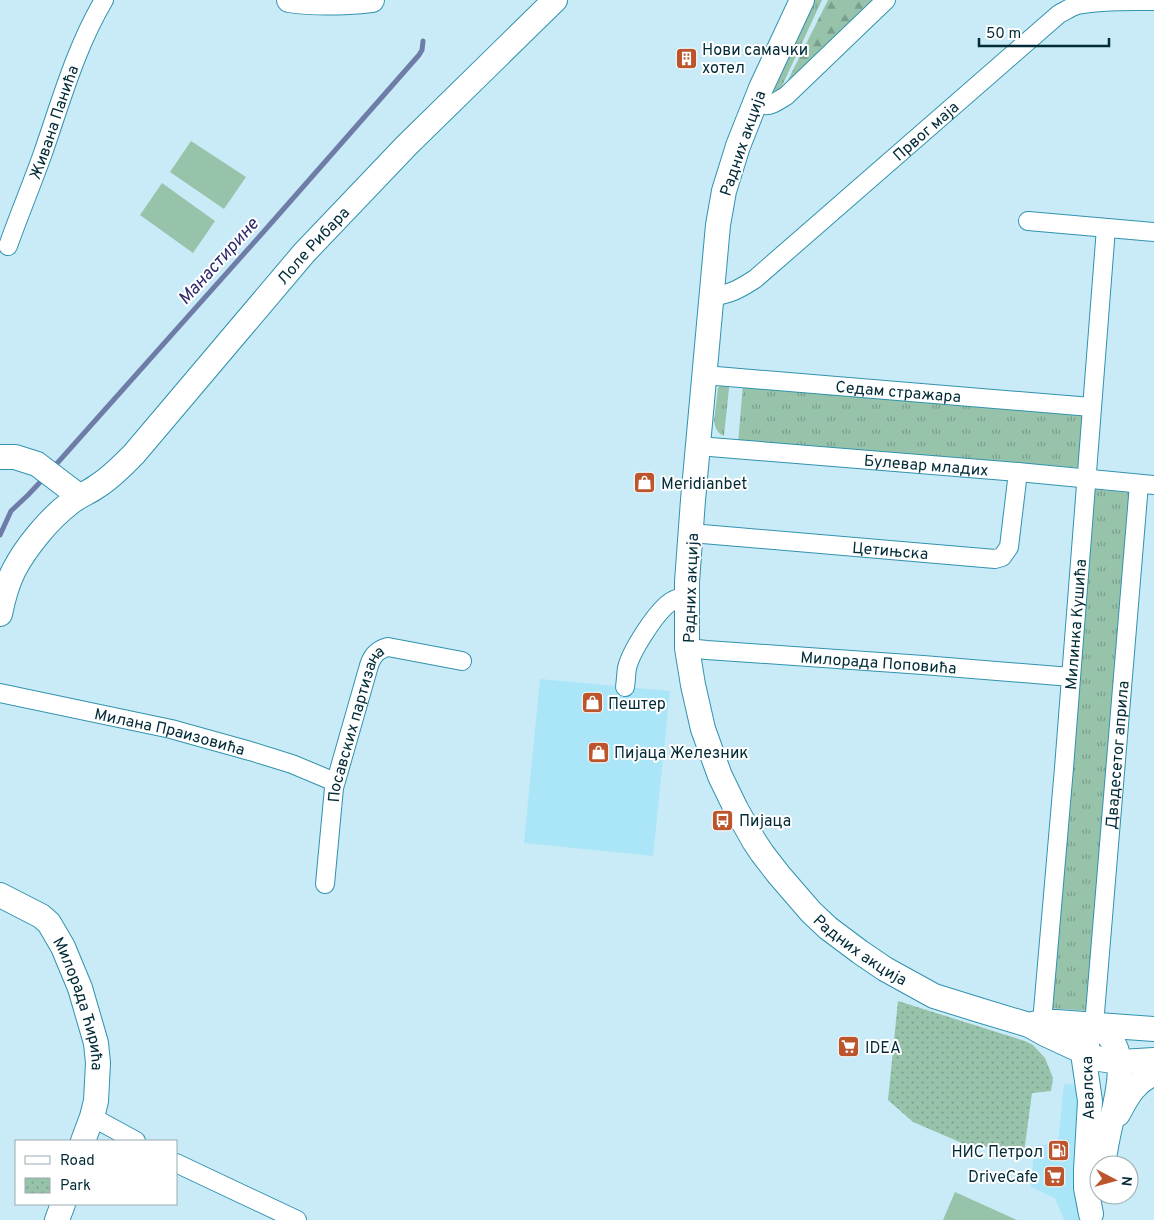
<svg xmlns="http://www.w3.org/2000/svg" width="1154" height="1220" font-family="Overpass,sans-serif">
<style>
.built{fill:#abe5f8}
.grass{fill:url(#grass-tufts)}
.forest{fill:url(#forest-firs)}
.park{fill:url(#park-dots)}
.pitch{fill:#98c3ab}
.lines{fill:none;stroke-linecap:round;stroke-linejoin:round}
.stream{stroke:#6e7da8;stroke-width:5}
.street-casing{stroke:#3192ae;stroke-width:20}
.secondary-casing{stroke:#3192ae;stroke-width:26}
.street{stroke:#fff;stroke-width:18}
.secondary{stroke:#fff;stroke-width:24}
.labels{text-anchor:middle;stroke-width:4;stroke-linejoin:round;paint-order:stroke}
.poi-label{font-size:16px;fill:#012b37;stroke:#fff;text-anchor:start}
.street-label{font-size:16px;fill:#012b37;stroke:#fff}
.water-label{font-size:18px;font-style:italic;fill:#2d2a6c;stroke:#fff}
</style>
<defs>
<pattern id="grass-tufts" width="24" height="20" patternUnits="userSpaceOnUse" patternTransform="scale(1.25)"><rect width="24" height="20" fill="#98c3ab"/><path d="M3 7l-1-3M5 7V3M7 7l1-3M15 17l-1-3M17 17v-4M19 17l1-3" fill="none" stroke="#7a9f8c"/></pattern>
<pattern id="forest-firs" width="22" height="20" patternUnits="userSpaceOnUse" patternTransform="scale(1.25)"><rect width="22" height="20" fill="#98c3ab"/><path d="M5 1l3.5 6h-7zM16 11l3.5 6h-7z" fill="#7a9f8c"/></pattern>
<pattern id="park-dots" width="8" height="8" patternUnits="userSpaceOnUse" patternTransform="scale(1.25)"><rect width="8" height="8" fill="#98c3ab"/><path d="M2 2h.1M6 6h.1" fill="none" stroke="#7a9f8c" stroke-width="1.8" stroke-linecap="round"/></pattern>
</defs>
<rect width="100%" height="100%" fill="#c9ebf7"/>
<path class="built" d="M540,679L670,691L653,856L524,843Z
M1064,1084L1080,1085L1083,1220H1064L1055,1198L1031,1187L1034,1146L1058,1143Z"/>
<path class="grass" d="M813,0H822L775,101L772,98L773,93Z
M730,379L724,436C718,434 715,428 714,421L718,388L724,381Z
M743,383L1087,411L1083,468L738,444Z
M1092,489L1133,493L1090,1011L1048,1008Z"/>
<path class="forest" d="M828,0H886L780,100L789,78Z"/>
<path class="park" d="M898,1001L1025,1041L1033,1045L1045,1058L1053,1078L1051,1091L1032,1093L1024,1153L962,1143L913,1122L888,1100Z"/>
<path class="pitch" d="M191,141L246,177L224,209L170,172Z
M162,183L215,221L193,253L140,215Z
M955,1192L1017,1220H943Z"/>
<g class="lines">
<path class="stream" d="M52,469L266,229L419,55L422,50L423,41
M0,535L11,511L28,495L45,477"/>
<defs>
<g id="street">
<path d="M755,103C771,108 772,104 786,96L886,0"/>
<path d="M1028,221L1154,232"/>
<path id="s1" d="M8,246C19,215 32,184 43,153C61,101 76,47 104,0"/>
<path id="s2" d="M711,297C730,294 738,290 755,279L1059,14C1065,11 1071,7 1077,5C1101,0 1130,1 1154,1"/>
<path id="s3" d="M704,375L1091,407"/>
<path id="s4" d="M698,446L1018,472L1154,485"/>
<path id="s5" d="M691,533L995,559L1002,557L1009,547L1018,472"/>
<path id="s6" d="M687,648L707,650L923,665L1071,677"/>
<path d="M625,687C626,681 626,674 627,668C631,651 657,610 672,601C677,598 681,598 687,597"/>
<path id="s7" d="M0,693L171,729L250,751L292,764L335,782"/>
<path id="s8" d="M325,884L334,788L368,669C371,657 376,650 388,647L462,661"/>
<path id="s9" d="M1042,1022L1064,768L1106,228"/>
<path id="s10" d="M1094,1025L1139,484"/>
<path d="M92,1117L136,1141"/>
<path d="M176,1163L297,1220"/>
</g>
<g id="secondary">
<path d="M289,0C317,4 344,3 372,0"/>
<path id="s11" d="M802,0L761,88L738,146L724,191L718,225L693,500L687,582V648L693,685L703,729L720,776L736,809L754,841L762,853L779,875L811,912L828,928L860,952L885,969L934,996L979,1010L1029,1025L1045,1034L1099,1059L1120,1062L1154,1060"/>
<path d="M0,457H15L37,464L79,496"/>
<path id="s12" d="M0,614C3,599 7,584 14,570C26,547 49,519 70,503C78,496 88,493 96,487C111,478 122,466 134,454L304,253L407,145L555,0"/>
<path id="s13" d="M0,895L41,916L49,923L63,947L80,988L96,1043L98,1063L96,1101L92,1117L83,1141"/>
<path d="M1029,1025L1042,1022H1056L1154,1029"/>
<path d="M1098,1025C1132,1051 1118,1092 1110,1127C1107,1139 1105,1152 1103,1165"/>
<path d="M1118,1114C1127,1097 1135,1081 1154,1074"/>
<path d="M1091,1214L1086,1188V1170L1090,1101L1084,1060L1086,1046L1089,1037L1098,1025"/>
<path d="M57,1220L63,1204"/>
</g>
</defs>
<use href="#street" class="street-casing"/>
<use href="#secondary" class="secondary-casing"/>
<use href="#street" class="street"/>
<use href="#secondary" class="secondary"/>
</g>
<defs>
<symbol id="building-square" viewBox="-11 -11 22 22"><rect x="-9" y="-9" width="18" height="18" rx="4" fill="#bc552c" stroke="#fff"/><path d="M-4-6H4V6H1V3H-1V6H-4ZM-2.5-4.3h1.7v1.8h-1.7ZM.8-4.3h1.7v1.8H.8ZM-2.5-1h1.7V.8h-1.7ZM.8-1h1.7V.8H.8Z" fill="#fff"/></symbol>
<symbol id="shop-square" viewBox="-11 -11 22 22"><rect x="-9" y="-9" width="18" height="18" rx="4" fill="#bc552c" stroke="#fff"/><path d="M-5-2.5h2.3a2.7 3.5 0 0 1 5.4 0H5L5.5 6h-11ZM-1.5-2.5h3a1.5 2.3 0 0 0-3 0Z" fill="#fff"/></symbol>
<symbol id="bus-square" viewBox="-11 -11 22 22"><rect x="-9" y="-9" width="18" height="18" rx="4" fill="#bc552c" stroke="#fff"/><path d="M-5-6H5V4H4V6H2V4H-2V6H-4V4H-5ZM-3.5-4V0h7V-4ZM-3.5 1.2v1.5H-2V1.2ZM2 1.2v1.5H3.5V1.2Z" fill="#fff"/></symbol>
<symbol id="supermarket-square" viewBox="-11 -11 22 22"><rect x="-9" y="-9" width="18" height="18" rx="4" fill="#bc552c" stroke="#fff"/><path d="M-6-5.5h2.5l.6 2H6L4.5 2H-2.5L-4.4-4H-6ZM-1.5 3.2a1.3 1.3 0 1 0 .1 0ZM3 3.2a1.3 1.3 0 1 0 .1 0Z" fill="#fff"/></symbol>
<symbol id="fuel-square" viewBox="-11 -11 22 22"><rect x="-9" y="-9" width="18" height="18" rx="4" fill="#bc552c" stroke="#fff"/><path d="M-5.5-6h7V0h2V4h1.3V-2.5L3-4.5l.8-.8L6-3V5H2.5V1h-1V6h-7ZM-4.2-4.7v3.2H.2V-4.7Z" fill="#fff"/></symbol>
</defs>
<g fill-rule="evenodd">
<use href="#building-square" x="674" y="46" width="25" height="25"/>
<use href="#shop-square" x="632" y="470" width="25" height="25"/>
<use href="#shop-square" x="580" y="690" width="25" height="25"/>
<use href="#shop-square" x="586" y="740" width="25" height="25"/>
<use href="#bus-square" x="710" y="808" width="25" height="25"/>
<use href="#supermarket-square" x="836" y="1034" width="25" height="25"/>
<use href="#fuel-square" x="1046" y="1138" width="25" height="25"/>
<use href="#supermarket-square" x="1042" y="1164" width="25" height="25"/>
</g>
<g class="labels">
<g class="poi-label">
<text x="702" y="55">Нови самачки<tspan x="702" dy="18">хотел</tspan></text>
<text x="661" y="489">Meridianbet</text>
<text x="608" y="709">Пештер</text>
<text x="614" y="758">Пијаца Железник</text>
<text x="739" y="826">Пијаца</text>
<text x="865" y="1053">IDEA</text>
<text x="1043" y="1157" text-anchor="end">НИС Петрол</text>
<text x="1038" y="1182" text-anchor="end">DriveCafe</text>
</g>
<g class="street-label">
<text dy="6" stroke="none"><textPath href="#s1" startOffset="132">Живана Панића</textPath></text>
<text dy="6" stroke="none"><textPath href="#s2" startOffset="274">Првог маја</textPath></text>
<text transform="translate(742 143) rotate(-71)" y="6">Радних акција</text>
<text dy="6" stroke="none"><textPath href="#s12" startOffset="490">Лоле Рибара</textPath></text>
<text dy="6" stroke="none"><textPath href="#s3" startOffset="195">Седам стражара</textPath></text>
<text dy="6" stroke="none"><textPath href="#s4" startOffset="229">Булевар младих</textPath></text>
<text dy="6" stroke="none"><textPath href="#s5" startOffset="200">Цетињска</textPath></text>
<text transform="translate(690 588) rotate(-88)" y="6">Радних акција</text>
<text dy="6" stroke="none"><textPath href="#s9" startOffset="399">Милинка Кушића</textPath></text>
<text dy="6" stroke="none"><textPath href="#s6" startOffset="192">Милорада Поповића</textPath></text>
<text dy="6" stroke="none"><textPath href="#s8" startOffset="164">Посавских партизана</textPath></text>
<text dy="6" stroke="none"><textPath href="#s7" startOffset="174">Милана Праизовића</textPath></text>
<text dy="6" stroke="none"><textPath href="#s10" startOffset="271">Двадесетог априла</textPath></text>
<text dy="6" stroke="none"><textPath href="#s11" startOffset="1025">Радних акција</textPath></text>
<text dy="6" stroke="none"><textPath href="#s13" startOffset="144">Милорада Ћирића</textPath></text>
<text transform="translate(1087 1088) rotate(-92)" y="6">Авалска</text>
</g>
<g class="water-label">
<text transform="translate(218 261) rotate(-48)" y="6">Манастирине</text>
</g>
</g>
<rect x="15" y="1140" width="162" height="65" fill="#ffffff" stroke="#99aaaf"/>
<rect x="25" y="1156" width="25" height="8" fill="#ffffff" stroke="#99aaaf"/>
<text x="60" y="1165" font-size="15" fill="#012b37">Road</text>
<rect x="25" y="1178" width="25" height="15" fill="url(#park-dots)" stroke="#99aaaf"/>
<text x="60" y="1190" font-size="15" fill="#012b37">Park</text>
<g transform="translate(1114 1180) rotate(96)"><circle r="24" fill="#ffffff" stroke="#99aaaf"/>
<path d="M0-4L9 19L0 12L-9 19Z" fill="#bc552c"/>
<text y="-8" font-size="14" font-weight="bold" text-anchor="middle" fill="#012b37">N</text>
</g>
<path d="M979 38v8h130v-8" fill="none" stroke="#012b37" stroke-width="2.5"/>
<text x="986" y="38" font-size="15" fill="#012b37" stroke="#ffffff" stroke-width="4" paint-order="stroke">50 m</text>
</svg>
